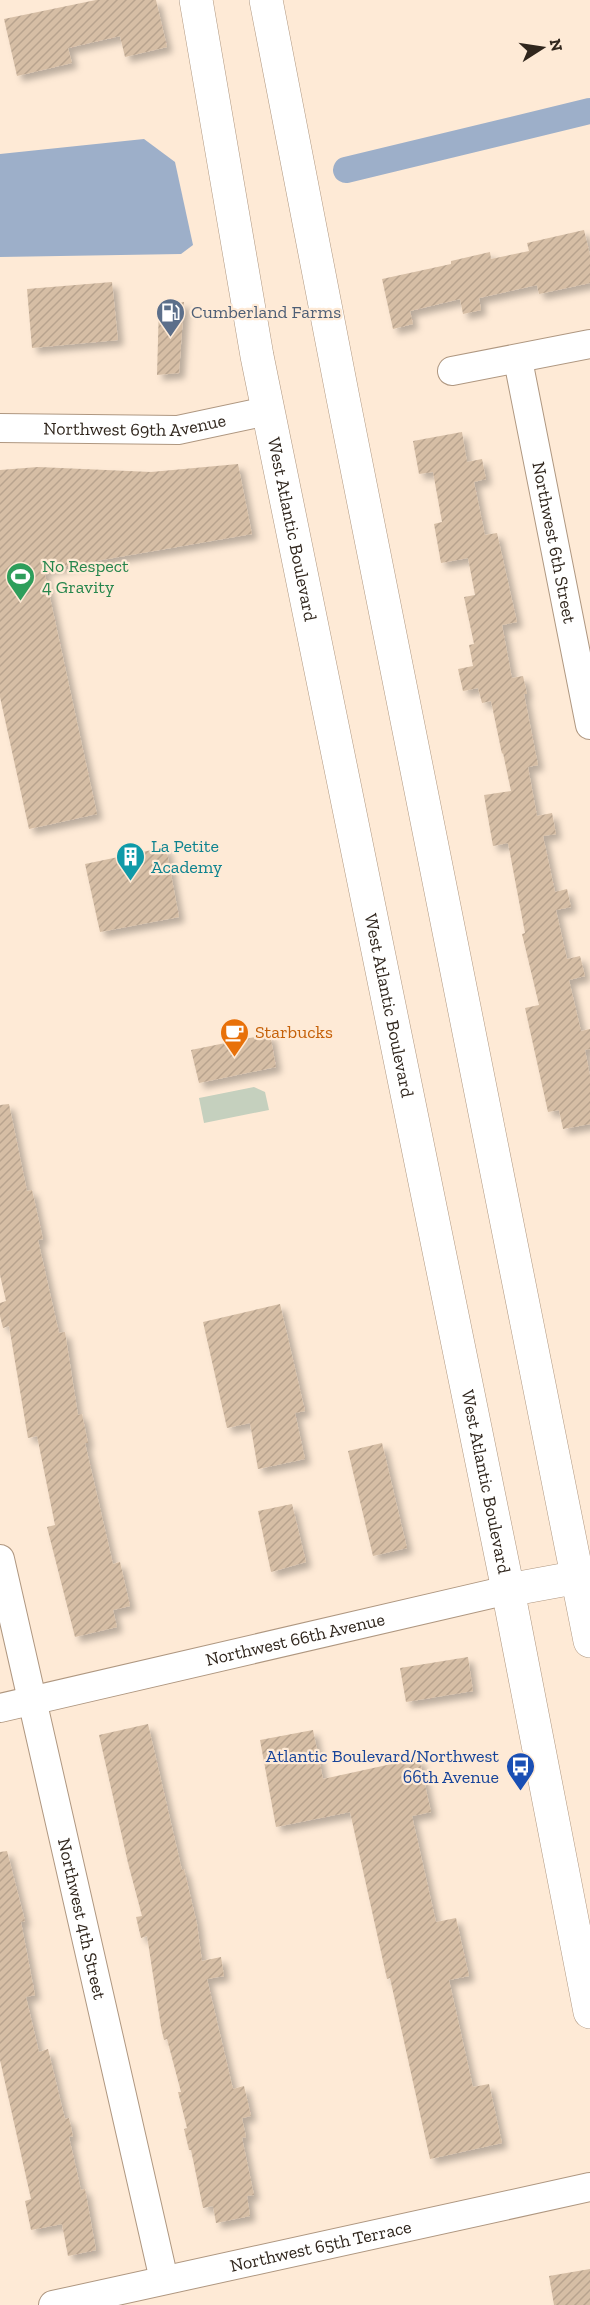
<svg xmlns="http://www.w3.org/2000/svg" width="590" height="2305" font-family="'Zilla Slab',serif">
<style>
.green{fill:#c5d0be}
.water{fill:#9dafc9}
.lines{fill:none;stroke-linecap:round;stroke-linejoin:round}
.canal{stroke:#9dafc9;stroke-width:26}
.building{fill:url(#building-hatch);filter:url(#shadow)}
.minor-casing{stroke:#af9780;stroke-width:30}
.tertiary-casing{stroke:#af9780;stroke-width:34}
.primary-casing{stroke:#af9780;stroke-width:34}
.minor{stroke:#fff;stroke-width:28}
.tertiary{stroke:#fff;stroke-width:33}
.primary{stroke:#fff;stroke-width:33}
.labels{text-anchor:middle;stroke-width:4.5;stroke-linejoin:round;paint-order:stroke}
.service-label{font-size:18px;fill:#4e5e75;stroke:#feead6;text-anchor:start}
.street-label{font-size:18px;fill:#30261d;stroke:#feead6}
.leisure-label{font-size:18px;fill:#27864d;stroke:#feead6;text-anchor:start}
.culture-label{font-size:18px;fill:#0d838f;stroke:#feead6;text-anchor:start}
.food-label{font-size:18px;fill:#c56008;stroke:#feead6;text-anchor:start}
.transit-label{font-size:18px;fill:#164399;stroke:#feead6;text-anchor:end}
</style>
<defs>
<pattern id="building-hatch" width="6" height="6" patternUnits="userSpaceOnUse" patternTransform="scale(1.5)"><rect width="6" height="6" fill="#d6bea5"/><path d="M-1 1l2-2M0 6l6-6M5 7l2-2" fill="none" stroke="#b8a38e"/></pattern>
<filter id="shadow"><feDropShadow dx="5.5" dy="5.5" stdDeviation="3" flood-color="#0004"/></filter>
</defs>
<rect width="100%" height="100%" fill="#feead6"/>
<path class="green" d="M254,1087L265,1092L269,1110L204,1123L199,1098Z"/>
<path class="water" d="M144,139L175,162L193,245L181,254L0,257V154Z"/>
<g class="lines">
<path class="canal" d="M346,170L590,111"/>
</g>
<path class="building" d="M96,0H156L167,47L125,57L120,36L68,48L72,63L17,76L4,19Z
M584,230L590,255V283L539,294L537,285L479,298L481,310L463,314L460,299L410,311L413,324L393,329L382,279L451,264V261L490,252L491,259L529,251L527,243Z
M112,282L118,340L32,348L27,289Z
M184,302L179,373L157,375L159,305Z
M462,432L467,462L482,459L486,479L474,482L485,535L497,533L517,622L502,625L512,678L523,676L527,694H524L538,765L528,767L537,816L552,813L556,834L543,836L555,892L567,889L571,907L556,910L567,959L580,956L585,976L569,980L581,1031L590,1029V1049L585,1050L590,1076V1124L563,1129L559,1110L548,1112L525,1008L539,1005L522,934L525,933L508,843L493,846L484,795L511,791L503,753L502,754L491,701L482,703L478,688L463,691L458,669L473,666L469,645L474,644L464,597L475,595L468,558L441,563L434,524L442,522L433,472L419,474L413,441Z
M238,464L252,534L44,570L97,814L29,829L0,697V470L38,467L151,472Z
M166,847L179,917L100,932L85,864Z
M270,1034L276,1067L199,1083L191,1050Z
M9,1104L27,1191L32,1190L43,1239L38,1240L59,1333L65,1332L78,1415L82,1414L88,1443H85L113,1564L120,1562L130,1606L113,1610L117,1627L75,1637L47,1527L55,1525L37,1436L28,1438L9,1326L3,1328L0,1316V1303L6,1301L0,1275V1105Z
M280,1304L305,1411L295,1413L305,1459L258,1469L250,1423L227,1428L203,1322Z
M382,1443L407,1548L373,1556L348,1451Z
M292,1504L306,1562L271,1572L258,1511Z
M468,1657L473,1691L406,1702L400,1668Z
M148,1724L182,1870L184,1869L197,1924L202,1961L221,1957L224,1976L207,1979L233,2089L244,2086L251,2116L242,2118L246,2137L242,2138L254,2195L247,2196L250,2216L216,2223L213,2206L203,2208L191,2150H189L184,2129L187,2128L178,2092H181L167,2039L164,2040L161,2027L147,1936L141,1938L136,1917L142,1916L128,1863L99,1735Z
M313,1730L323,1779L419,1758L431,1812L412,1816L436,1922L456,1918L469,1976L449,1980L473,2087L489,2084L502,2143L430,2159L390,1978L387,1979L350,1812L276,1827L260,1740Z
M7,1851L25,1921L21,1922L35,1995L26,1997L39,2052L48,2049L65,2119L69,2118L73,2136L69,2137L81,2190L85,2189L96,2250L68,2256L62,2224L31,2230L25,2201L31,2199L0,2060V1852Z
M590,2269V2305H554L549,2276Z"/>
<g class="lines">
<defs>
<g id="minor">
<path id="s1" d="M518,360L590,725"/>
<path d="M452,371L590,344"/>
<path id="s2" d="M0,428L178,430L267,411"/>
<path id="s3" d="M0,1559L164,2280"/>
<path id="s4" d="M0,1708L508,1590"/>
<path id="s5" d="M53,2305L590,2187"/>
</g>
<path id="tertiary" d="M508,1590L590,1575"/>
<g id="primary">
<path id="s6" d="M196,0L257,356L508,1590L590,2012"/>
<path d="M266,0L343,398L590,1641"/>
</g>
</defs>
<use href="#minor" class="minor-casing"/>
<use href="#tertiary" class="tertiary-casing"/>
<use href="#primary" class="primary-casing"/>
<use href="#minor" class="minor"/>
<use href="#tertiary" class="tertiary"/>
<use href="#primary" class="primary"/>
</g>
<defs>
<symbol id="fuel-pin" viewBox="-11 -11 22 30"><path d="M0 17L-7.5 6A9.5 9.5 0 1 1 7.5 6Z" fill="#5c6f8a" stroke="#feead6"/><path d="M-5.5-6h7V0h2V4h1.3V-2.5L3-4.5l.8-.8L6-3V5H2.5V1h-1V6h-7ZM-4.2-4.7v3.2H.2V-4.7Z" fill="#fff"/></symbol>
<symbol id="stadium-pin" viewBox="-11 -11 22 30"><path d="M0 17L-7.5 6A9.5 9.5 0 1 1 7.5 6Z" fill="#2e9e5b" stroke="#feead6"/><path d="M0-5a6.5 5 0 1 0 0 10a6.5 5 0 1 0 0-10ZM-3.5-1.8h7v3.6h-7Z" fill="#fff"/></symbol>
<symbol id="building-pin" viewBox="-11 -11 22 30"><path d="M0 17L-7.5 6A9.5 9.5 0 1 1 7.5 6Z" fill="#0f9aa8" stroke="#feead6"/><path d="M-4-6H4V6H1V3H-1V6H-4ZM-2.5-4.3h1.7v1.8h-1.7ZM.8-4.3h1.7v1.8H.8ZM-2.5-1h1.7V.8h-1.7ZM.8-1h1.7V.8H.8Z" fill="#fff"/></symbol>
<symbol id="cafe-pin" viewBox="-11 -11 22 30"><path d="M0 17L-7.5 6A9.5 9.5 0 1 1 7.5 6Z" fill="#e8710a" stroke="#feead6"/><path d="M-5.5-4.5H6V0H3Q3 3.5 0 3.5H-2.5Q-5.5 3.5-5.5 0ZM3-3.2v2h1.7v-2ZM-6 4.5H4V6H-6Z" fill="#fff"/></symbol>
<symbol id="bus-pin" viewBox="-11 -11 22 30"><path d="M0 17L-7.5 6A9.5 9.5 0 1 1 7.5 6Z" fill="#1a4fb4" stroke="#feead6"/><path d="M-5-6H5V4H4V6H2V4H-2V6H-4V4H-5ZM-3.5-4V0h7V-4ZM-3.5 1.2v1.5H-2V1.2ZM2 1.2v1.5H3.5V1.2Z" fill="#fff"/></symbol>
</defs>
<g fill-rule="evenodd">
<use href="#fuel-pin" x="154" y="296" width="33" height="45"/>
<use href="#stadium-pin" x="4" y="560" width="33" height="45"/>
<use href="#building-pin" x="114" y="840" width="33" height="45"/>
<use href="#cafe-pin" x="218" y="1016" width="33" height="45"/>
<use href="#bus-pin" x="504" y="1750" width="33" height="45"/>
</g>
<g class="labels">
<g class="service-label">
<text x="191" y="318">Cumberland Farms</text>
</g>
<g class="street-label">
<text dy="6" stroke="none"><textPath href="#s2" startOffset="135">Northwest 69th Avenue</textPath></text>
<text dy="6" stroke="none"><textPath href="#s6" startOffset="538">West Atlantic Boulevard</textPath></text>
<text dy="6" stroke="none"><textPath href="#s1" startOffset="186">Northwest 6th Street</textPath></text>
<text dy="6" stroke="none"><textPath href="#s6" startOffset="1024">West Atlantic Boulevard</textPath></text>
<text dy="6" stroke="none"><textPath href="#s6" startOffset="1510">West Atlantic Boulevard</textPath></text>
<text dy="6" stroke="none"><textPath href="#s4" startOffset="303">Northwest 66th Avenue</textPath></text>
<text dy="6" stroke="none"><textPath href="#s3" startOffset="369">Northwest 4th Street</textPath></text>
<text dy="6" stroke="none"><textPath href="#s5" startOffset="274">Northwest 65th Terrace</textPath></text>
</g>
<g class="leisure-label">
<text x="42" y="572">No Respect<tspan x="42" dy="21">4 Gravity</tspan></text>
</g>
<g class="culture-label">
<text x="151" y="852">La Petite<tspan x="151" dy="21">Academy</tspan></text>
</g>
<g class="food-label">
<text x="255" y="1038">Starbucks</text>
</g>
<g class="transit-label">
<text x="499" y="1762">Atlantic Boulevard/Northwest<tspan x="499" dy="21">66th Avenue</tspan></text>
</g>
</g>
<g transform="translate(542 48) rotate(78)" stroke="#feead6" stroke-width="4.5" paint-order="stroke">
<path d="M0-4.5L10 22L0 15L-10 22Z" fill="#30261d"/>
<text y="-9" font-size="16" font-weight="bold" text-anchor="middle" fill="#30261d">N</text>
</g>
</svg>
